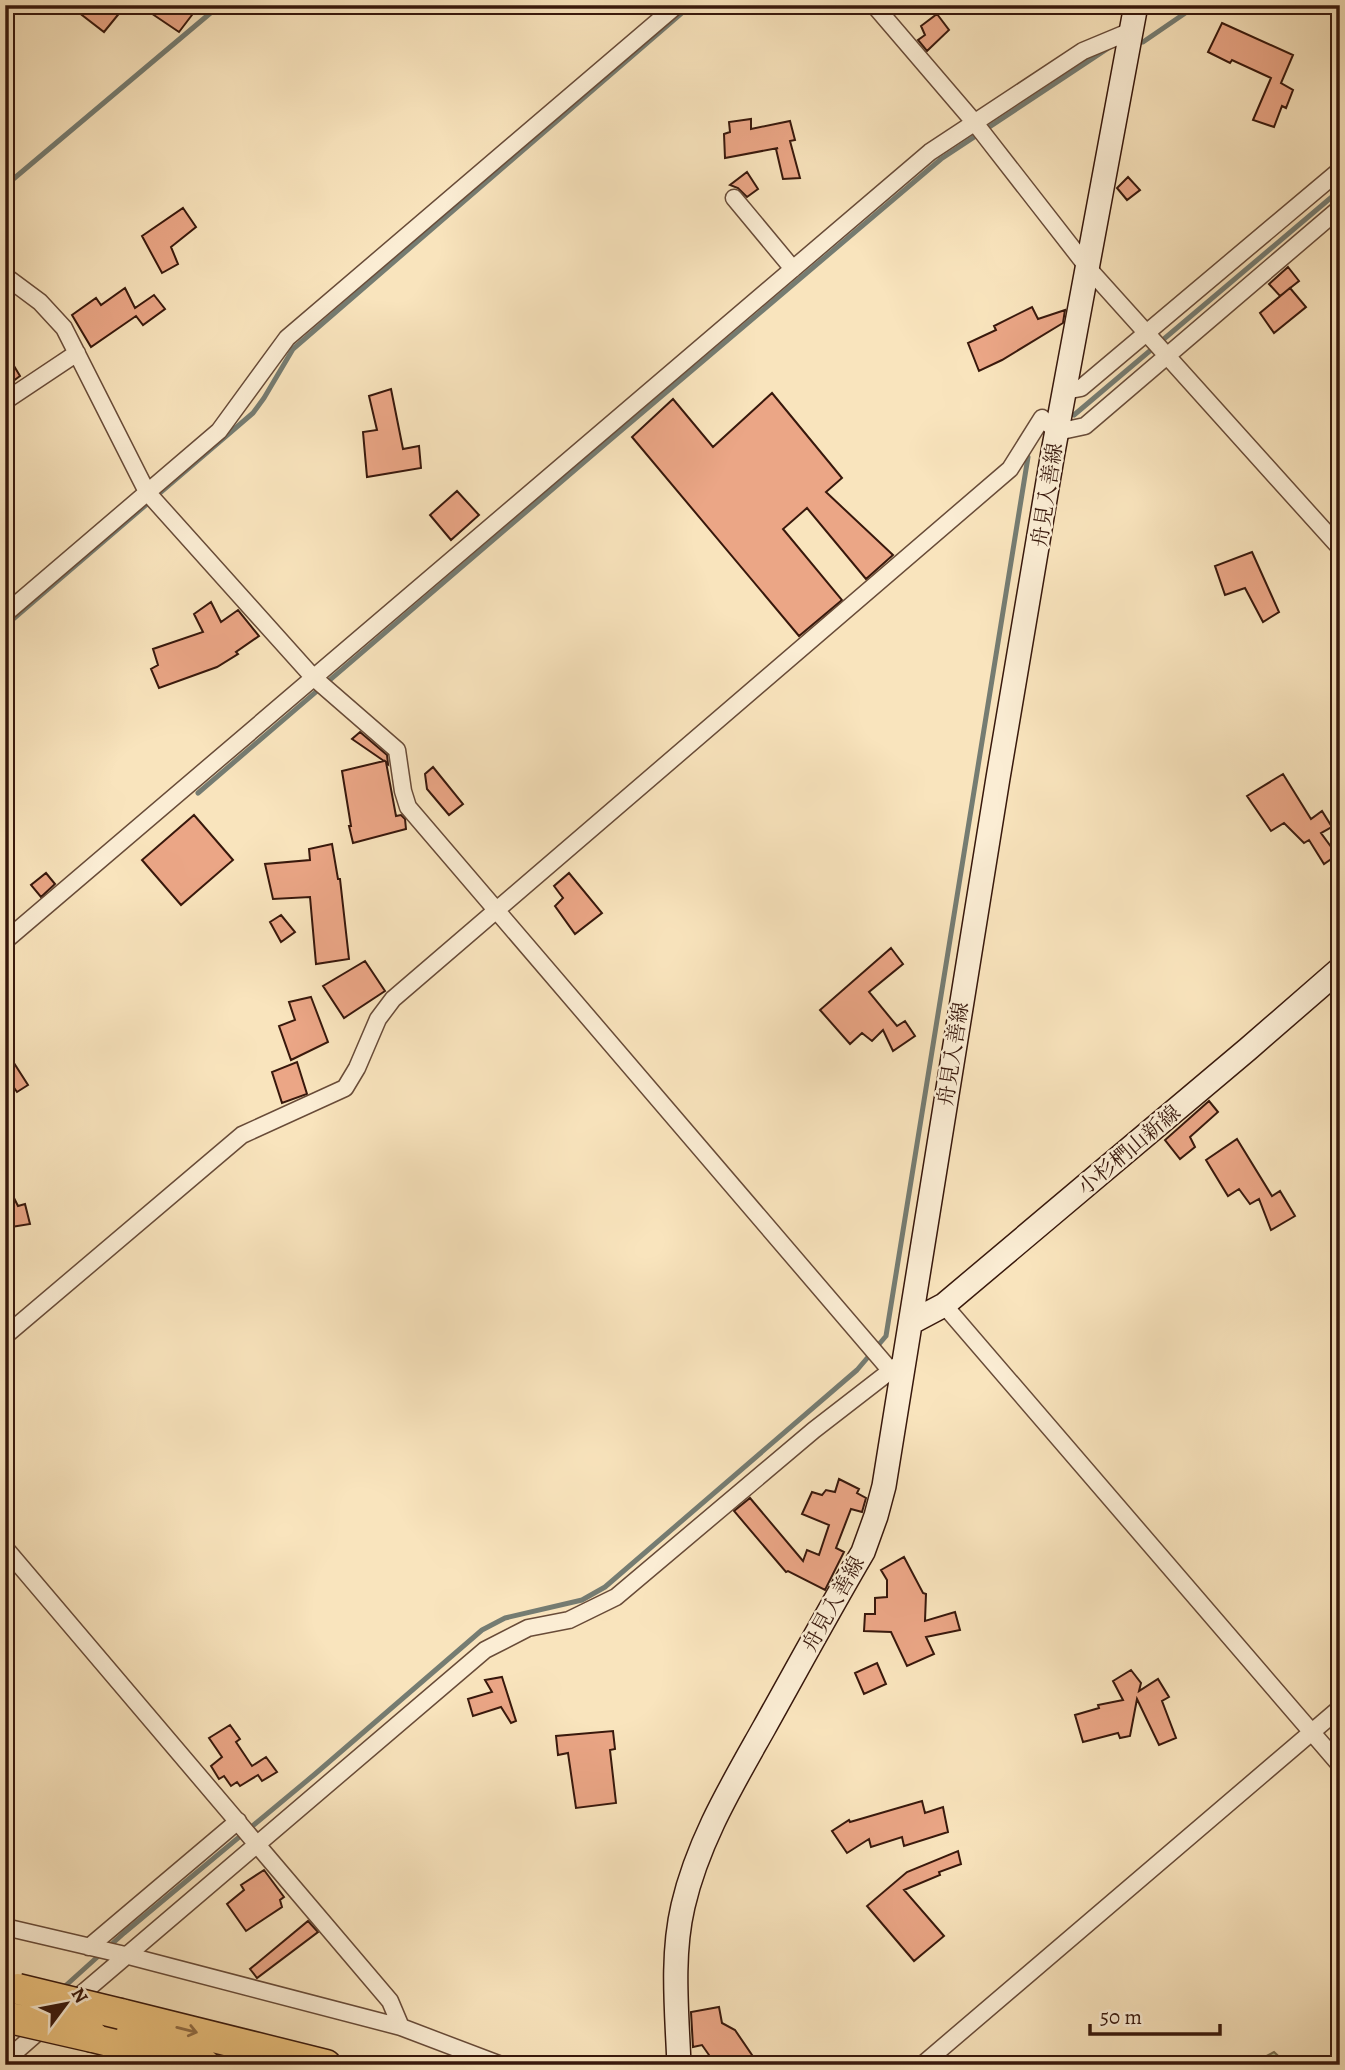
<svg xmlns="http://www.w3.org/2000/svg" width="1345" height="2070" font-family="Alegreya,'Noto Serif JP',serif">
<style>
.garden{fill:url(#garden-dots);stroke:#786e50;stroke-width:2}
.lines{fill:none;stroke-linecap:round;stroke-linejoin:round}
.stream{stroke:#757c72;stroke-width:5}
.building{fill:#eba686;stroke:#38180c;stroke-width:2}
.street-casing{stroke:#684b38;stroke-width:19}
.secondary-casing{stroke:#38180c;stroke-width:26}
.highway-casing{stroke:#38180c;stroke-width:33}
.street{stroke:#fbedd4;stroke-width:16}
.secondary{stroke:#fbedd4;stroke-width:23}
.highway{stroke:#ecc27e;stroke-width:30}
.highway-bridge-casing{stroke:#38180c;stroke-width:33;stroke-linecap:butt}
.highway-bridge{stroke:#ecc27e;stroke-width:30}
.oneway{stroke:#926d45}
.labels{text-anchor:middle;stroke-width:5;stroke-linejoin:round;paint-order:stroke}
.street-label{font-size:21px;fill:#38180c;stroke:#fbedd4}
</style>
<defs>
<pattern id="garden-dots" width="8" height="8" patternUnits="userSpaceOnUse" patternTransform="scale(1.75)"><rect width="8" height="8" fill="#b9c595"/><path d="M2 2h.1M6 6h.1" fill="none" stroke="#a0a87f" stroke-width="1.8" stroke-linecap="round"/></pattern>
</defs>
<rect width="100%" height="100%" fill="#f9e4bd"/>
<filter id="stains"><feTurbulence type="fractalNoise" baseFrequency=".00286" numOctaves="4"/><feColorMatrix values="0 0 0 0 .2 0 0 0 0 .09 0 0 0 0 .02 0 0 0 .5 -.17"/></filter>
<radialGradient id="worn" r=".72"><stop offset=".6" stop-color="#630" stop-opacity="0"/><stop offset="1" stop-color="#630" stop-opacity=".3"/></radialGradient>
<path class="garden" d="M1274,2052L1288,2065H1249Z"/>
<g class="lines">
<path class="stream" d="M1134,43L1143,42L1197,5
M5,186L220,5
M1074,415L1340,190
M5,626L253,413L264,398L293,349L691,5
M198,793L611,439L941,159L1110,47
M63,1988L124,1933L315,1774L482,1630L505,1618L582,1600L605,1587L857,1370L886,1336L1028,457
M5,2039L16,2029"/>
</g>
<path class="building" d="M69,5H126L104,32Z
M139,5H188L195,11L179,32Z
M937,14L949,30L927,51L918,40L925,35L921,26Z
M1222,23L1293,55L1281,83L1293,90L1286,108L1282,106L1274,127L1253,120L1271,78L1232,60L1230,63L1208,52Z
M751,119V129L790,121L795,140L790,141L800,178L783,179L776,149L778,148L725,158L724,134L730,132L729,122Z
M747,172L758,189L747,197L738,188L730,185Z
M1128,177L1140,190L1127,200L1117,188Z
M183,208L196,227L171,247L178,264L162,273L142,236Z
M1288,267L1299,281L1280,296L1269,284Z
M125,288L135,308L154,295L165,309L143,325L136,316L91,347L72,315L96,298L101,305Z
M1290,288L1306,307L1274,333L1260,313Z
M1032,307L1038,319L1065,310L1063,323L1002,360L979,371L968,343L996,330L994,326Z
M5,351L20,376L5,387Z
M391,389L403,449L419,446L421,468L367,477L363,432L377,430L369,396Z
M772,393L842,478L826,492L893,555L866,579L807,508L783,529L842,600L799,636L632,437L673,399L713,447Z
M457,491L479,515L451,540L430,515Z
M1252,552L1279,612L1263,622L1245,588L1225,595L1215,566Z
M211,602L221,622L238,610L259,636L236,652L238,654L217,667L159,688L151,669L158,665L153,649L203,632L194,614Z
M360,732L387,755L388,764L386,762L396,816L401,815L405,819L406,829L353,843L349,826H351L342,771L384,761L352,739Z
M433,767L463,804L449,815L427,789L425,774Z
M1283,774L1311,819L1322,811L1332,827L1321,833L1337,855L1324,864L1309,840L1304,843L1284,823L1271,831L1247,796Z
M194,815L233,860L181,905L142,860Z
M332,844L338,879H340L349,959L316,964L310,897L273,899L265,864L310,860L309,849Z
M46,873L55,884L41,897L31,885Z
M569,873L602,913L575,934L555,906L563,898L554,886Z
M281,915L295,932L281,942L270,922Z
M891,948L903,964L869,992L897,1026L905,1021L915,1036L893,1051L883,1030L872,1041L862,1033L850,1044L820,1010Z
M365,961L385,991L344,1018L323,986Z
M311,997L328,1042L291,1060L279,1026L295,1020L289,1002Z
M5,1049L28,1085L17,1092L5,1075Z
M297,1062L307,1094L282,1103L272,1072Z
M1209,1101L1218,1112L1190,1137L1195,1147L1180,1159L1165,1140Z
M1237,1139L1272,1196L1280,1191L1295,1216L1271,1230L1259,1199L1250,1204L1239,1189L1228,1196L1206,1160Z
M5,1180L18,1206L25,1204L30,1224L5,1228Z
M839,1479L859,1489L857,1493L866,1498L862,1512L851,1509L836,1548L844,1552L825,1590L788,1571L786,1572L734,1511L750,1498L803,1561L807,1550L819,1555L829,1525L802,1514L812,1492L822,1495L826,1490L835,1492Z
M904,1557L923,1593L926,1594L925,1621L955,1612L960,1630L926,1637L934,1654L907,1666L891,1632L864,1631L865,1614H875V1598L887,1597V1580L881,1570Z
M877,1663L886,1684L864,1694L855,1673Z
M1131,1670L1141,1683L1139,1691L1158,1679L1169,1697L1162,1701L1176,1738L1159,1745L1137,1699L1130,1736L1120,1738L1118,1733L1083,1742L1075,1715L1099,1708L1098,1705L1123,1700L1113,1681Z
M502,1677L516,1721L511,1723L501,1707L473,1716L468,1699L492,1692L485,1680Z
M230,1725L240,1739L236,1742L252,1766L266,1757L277,1772L262,1781L258,1775L240,1786L237,1782L231,1786L224,1776L219,1779L211,1766L222,1757L209,1738Z
M613,1731L615,1749L610,1750L616,1803L576,1808L568,1753L558,1755L556,1736Z
M922,1801L925,1813L943,1807L948,1832L904,1846L902,1837L871,1847L869,1839L847,1853L832,1831L849,1820L850,1822Z
M958,1851L961,1864L939,1872L940,1875L904,1890L944,1936L914,1961L867,1906L907,1872Z
M264,1870L284,1897L280,1900L282,1907L246,1931L227,1904L244,1890L241,1885Z
M308,1921L318,1932L257,1978L250,1969Z
M719,2007L722,2023L735,2030L752,2055L736,2065H716L702,2045L693,2047L691,2012Z"/>
<g class="lines">
<defs>
<path id="street" d="M874,5L975,123L1088,268L1340,548
M734,198L793,269
M5,276L40,302L64,328L147,492L313,677L397,750L403,791L408,807L891,1371
M1065,391L1081,388L1340,170
M5,401L77,353
M5,614L219,431L287,338L677,5
M5,941L930,152L1083,51L1131,31
M944,1305L1340,1765
M5,1336L242,1135L345,1088L357,1068L378,1019L393,999L1010,469L1042,418L1057,432L1085,426L1340,208
M5,1548L390,2001L401,2027
M5,1927L125,1955L401,2027L501,2065
M89,1947L238,1821
M71,2003L485,1650L528,1628L569,1620L616,1597L814,1430L898,1365
M5,2061L46,2025
M922,2065L1340,1708"/>
<path id="secondary" d="M912,1322L944,1305L1248,1049L1340,969
M679,2065C677,2013 671,1957 683,1906C698,1841 732,1785 764,1728C797,1669 829,1610 863,1552L876,1516L884,1486L998,778L1053,452L1136,5"/>
<path id="highway" d="M121,2014L326,2065
M93,2037L205,2065"/>
</defs>
<use href="#street" class="street-casing"/>
<use href="#secondary" class="secondary-casing"/>
<use href="#highway" class="highway-casing"/>
<use href="#street" class="street"/>
<use href="#secondary" class="secondary"/>
<use href="#highway" class="highway"/>
<defs>
<path id="highway-bridge" d="M18,1989L121,2014
M5,2017L93,2037"/>
</defs>
<use href="#highway-bridge" class="highway-bridge-casing"/>
<use href="#highway-bridge" class="highway-bridge"/>
</g>
<defs><path id="oneway-shaft" d="M-6 0H5M1.5-3L5.5 0L1.5 3" fill="none" stroke-width="1.6" stroke-linecap="round" stroke-linejoin="round" transform="scale(1.75)"/></defs>
<use class="oneway" href="#oneway-shaft" transform="translate(187 2030) rotate(14)"/>
<g class="labels">
<g class="street-label">
<text transform="translate(1047 495) rotate(-81)" y="7">舟見入善線</text>
<text transform="translate(953 1054) rotate(-81)" y="7">舟見入善線</text>
<text transform="translate(1129 1150) rotate(-40)" y="7">小杉椚山新線</text>
<text transform="translate(833 1604) rotate(-61)" y="7">舟見入善線</text>
</g>
</g>
<rect width="1345" height="2070" fill="none" stroke="#f9e4bd" stroke-width="28"/>
<rect x="7" y="7" width="1331" height="2056" fill="none" stroke="#38180c" stroke-width="3.5"/>
<rect x="14" y="14" width="1317" height="2042" fill="none" stroke="#38180c" stroke-width="2"/>
<g transform="translate(66 2004) rotate(58)" stroke="#fbedd4" stroke-width="5" paint-order="stroke">
<path d="M0-5L12 26L0 18L-12 26Z" fill="#38180c"/>
<text y="-10" font-size="19" font-weight="bold" text-anchor="middle" fill="#38180c">N</text>
</g>
<path d="M1090 2024v10h130v-10" fill="none" stroke="#38180c" stroke-width="3.5"/>
<text x="1100" y="2024" font-size="21" fill="#38180c" stroke="#fbedd4" stroke-width="5" paint-order="stroke">50 m</text>
<rect width="100%" height="100%" filter="url(#stains)"/>
<rect width="100%" height="100%" fill="url(#worn)"/>
</svg>
